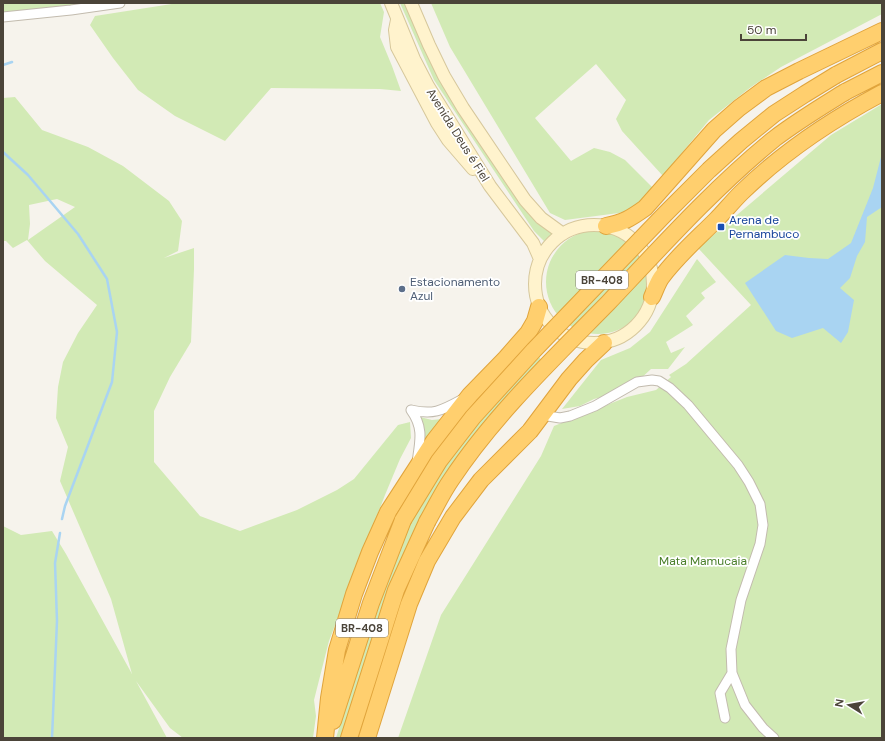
<svg xmlns="http://www.w3.org/2000/svg" width="885" height="741" font-family="'DM Sans',sans-serif">
<style>
.green{fill:#d2eab5;fill-rule:evenodd}
.water{fill:#a9d4f2}
.lines{fill:none;stroke-linecap:round;stroke-linejoin:round}
.stream{stroke:#a9d4f2;stroke-width:2.5}
.street-casing{stroke:#c2bbae;stroke-width:11}
.secondary-casing{stroke:#d6c79b;stroke-width:14}
.highway-casing{stroke:#e0a43c;stroke-width:18}
.street{stroke:#fff;stroke-width:9}
.secondary{stroke:#fff3cd;stroke-width:12}
.highway{stroke:#ffcf6e;stroke-width:16}
.highway-bridge-casing{stroke:#e0a43c;stroke-width:18;stroke-linecap:butt}
.highway-bridge{stroke:#ffcf6e;stroke-width:16}
.transit-dot{fill:#1a4fb4;stroke:#fff;stroke-width:1.5}
.service-dot{fill:#5c6f8a;stroke:#fff;stroke-width:1.5}
.labels{text-anchor:middle;stroke-width:3.5;stroke-linejoin:round;paint-order:stroke}
.shield{fill:#fff;stroke:#817c74;stroke-width:1}
.shield-label{font-size:11px;font-weight:bold;fill:#4b4439}
.street-label{font-size:12px;fill:#4b4439;stroke:#fff}
.transit-label{font-size:12px;fill:#164399;stroke:#fff;text-anchor:start}
.service-label{font-size:12px;fill:#4e5e75;stroke:#fff;text-anchor:start}
.park-label{font-size:12px;fill:#4a7f2a;stroke:#fff}
</style>
<rect width="100%" height="100%" fill="#f6f3ec"/>
<path class="green" d="M3,3H120L3,17Z
M178,3H380L384,12L380,37L392,66L401,91L380,89L271,88L225,141L175,116L138,90L113,58L90,25L95,16Z
M400,3H412L463,110L555,232L545,242L534,231L434,80Z
M431,3H882V14L781,67L751,87L709,120L663,176L622,131L616,119L626,100L596,64L535,118L571,161L594,148L610,152L625,160L653,188L632,209L619,213L565,220L550,213L450,47Z
M15,97L42,130L88,147L123,166L169,201L182,221L178,251L164,258L194,248V269L191,342L170,377L154,411V462L200,516L240,531L297,510L337,490L354,479L398,425L410,422L411,438L400,459L385,495L329,641L314,700L316,716L313,738H183L170,728L136,681L167,738H3V526L21,535L52,531L66,554L132,674L111,599L60,481L68,447L56,418L58,387L63,362L78,333L97,305L45,261L27,240L13,248L6,241H3V98ZM57,199L75,207L28,240L30,224L29,205Z
M882,104V738H398L441,615L541,456L554,426L627,397L656,390L671,377L669,375L686,364L751,305L698,248L831,135Z
M546 282a52 52 0 1 1 104 0a52 52 0 1 1-104 0Z
M697,259L716,282L701,293L705,298L686,316L693,325L666,342L671,353L685,347L668,369H651L637,382L618,393L594,399L580,406L562,409L601,360L630,348L650,332Z
M538,355L543,363L437,494L345,738H336L383,583L402,534L453,452Z
M420,417L432,420L442,419L422,451L425,433Z"/>
<path class="water" d="M882,153V207L867,217L865,242L857,256L850,278L840,288L854,300L848,332L841,343L823,328L792,338L776,331L745,283L785,255L809,258L828,259L851,243L873,188Z"/>
<g class="lines">
<path class="stream" d="M3,65L12,62
M3,152L28,175L78,234L107,279L117,332L112,382L65,506L62,519
M52,738L57,621L55,563L60,533"/>
<defs>
<path id="street" d="M3,17L71,10L120,3
M411,410C433,415 441,411 461,400
M411,410C424,428 420,441 417,462
M542,415L560,418L570,416L595,406L637,382L652,380L659,381L670,388L688,405L738,465L749,482L760,504L763,525L760,544L741,600L731,649L732,673L745,705L763,728L774,738
M725,718L720,693L732,673"/>
<path id="secondary" d="M391,3L414,59L428,86L490,186L533,243L540,259
M411,3L429,45L444,76L463,108L525,200L541,218L563,234
M397,20L395,30L397,47L437,123L448,140L473,169
M535 284a59 59 0 1 1 118 0a59 59 0 1 1-118 0Z"/>
<path id="highway" d="M836,75L882,51
M845,92L882,73
M606,226C623,223 631,218 645,208L714,130L739,108L766,88L799,71L882,31
M652,297C655,291 657,284 661,278C677,256 697,239 716,220C724,212 732,202 741,193C782,153 831,120 882,93
M333,721L371,603L403,520
M325,738L329,698L337,650L354,594L370,552L388,512L434,441L470,395L506,358L528,333L535,321L539,307
M349,738L396,590L427,522
M367,738L409,604L427,561L453,517L481,480L530,431L569,379L586,360L604,343"/>
</defs>
<use href="#street" class="street-casing"/>
<use href="#secondary" class="secondary-casing"/>
<use href="#highway" class="highway-casing"/>
<use href="#street" class="street"/>
<use href="#secondary" class="secondary"/>
<use href="#highway" class="highway"/>
<defs>
<path id="highway-bridge" d="M403,520L439,461L473,417L534,350L665,214L709,170L741,141L774,114L805,94L836,75
M427,522C435,508 442,493 451,480C494,415 554,358 608,303C661,247 714,188 774,139C796,122 821,107 845,92"/>
</defs>
<use href="#highway-bridge" class="highway-bridge-casing"/>
<use href="#highway-bridge" class="highway-bridge"/>
</g>
<rect class="transit-dot" x="717" y="223" width="8" height="8" rx="2"/>
<circle class="service-dot" cx="402" cy="289" r="4"/>
<g class="labels">
<g class="shield">
<rect x="576" y="271" width="52" height="18" rx="3"/>
<rect x="336" y="619" width="52" height="18" rx="3"/>
</g>
<g class="shield-label">
<text x="602" y="284">BR-408</text>
<text x="362" y="632">BR-408</text>
</g>
<g class="street-label">
<text transform="translate(458 135) rotate(58)" y="4">Avenida Deus é Fiel</text>
</g>
<g class="transit-label">
<text x="729" y="224">Arena de<tspan x="729" dy="14">Pernambuco</tspan></text>
</g>
<g class="service-label">
<text x="410" y="286">Estacionamento<tspan x="410" dy="14">Azul</tspan></text>
</g>
<g class="park-label">
<text x="703" y="565">Mata Mamucaia</text>
</g>
</g>
<rect width="885" height="741" fill="none" stroke="#4b4439" stroke-width="8"/>
<g transform="translate(849 705) rotate(281)" stroke="#ffffff" stroke-width="3" paint-order="stroke">
<path d="M0-3L7 15L0 10L-7 15Z" fill="#4b4439"/>
<text y="-6" font-size="11" font-weight="bold" text-anchor="middle" fill="#4b4439">N</text>
</g>
<path d="M741 34v6h65v-6" fill="none" stroke="#4b4439" stroke-width="2"/>
<text x="747" y="34" font-size="12" fill="#4b4439" stroke="#ffffff" stroke-width="3" paint-order="stroke">50 m</text>
</svg>
